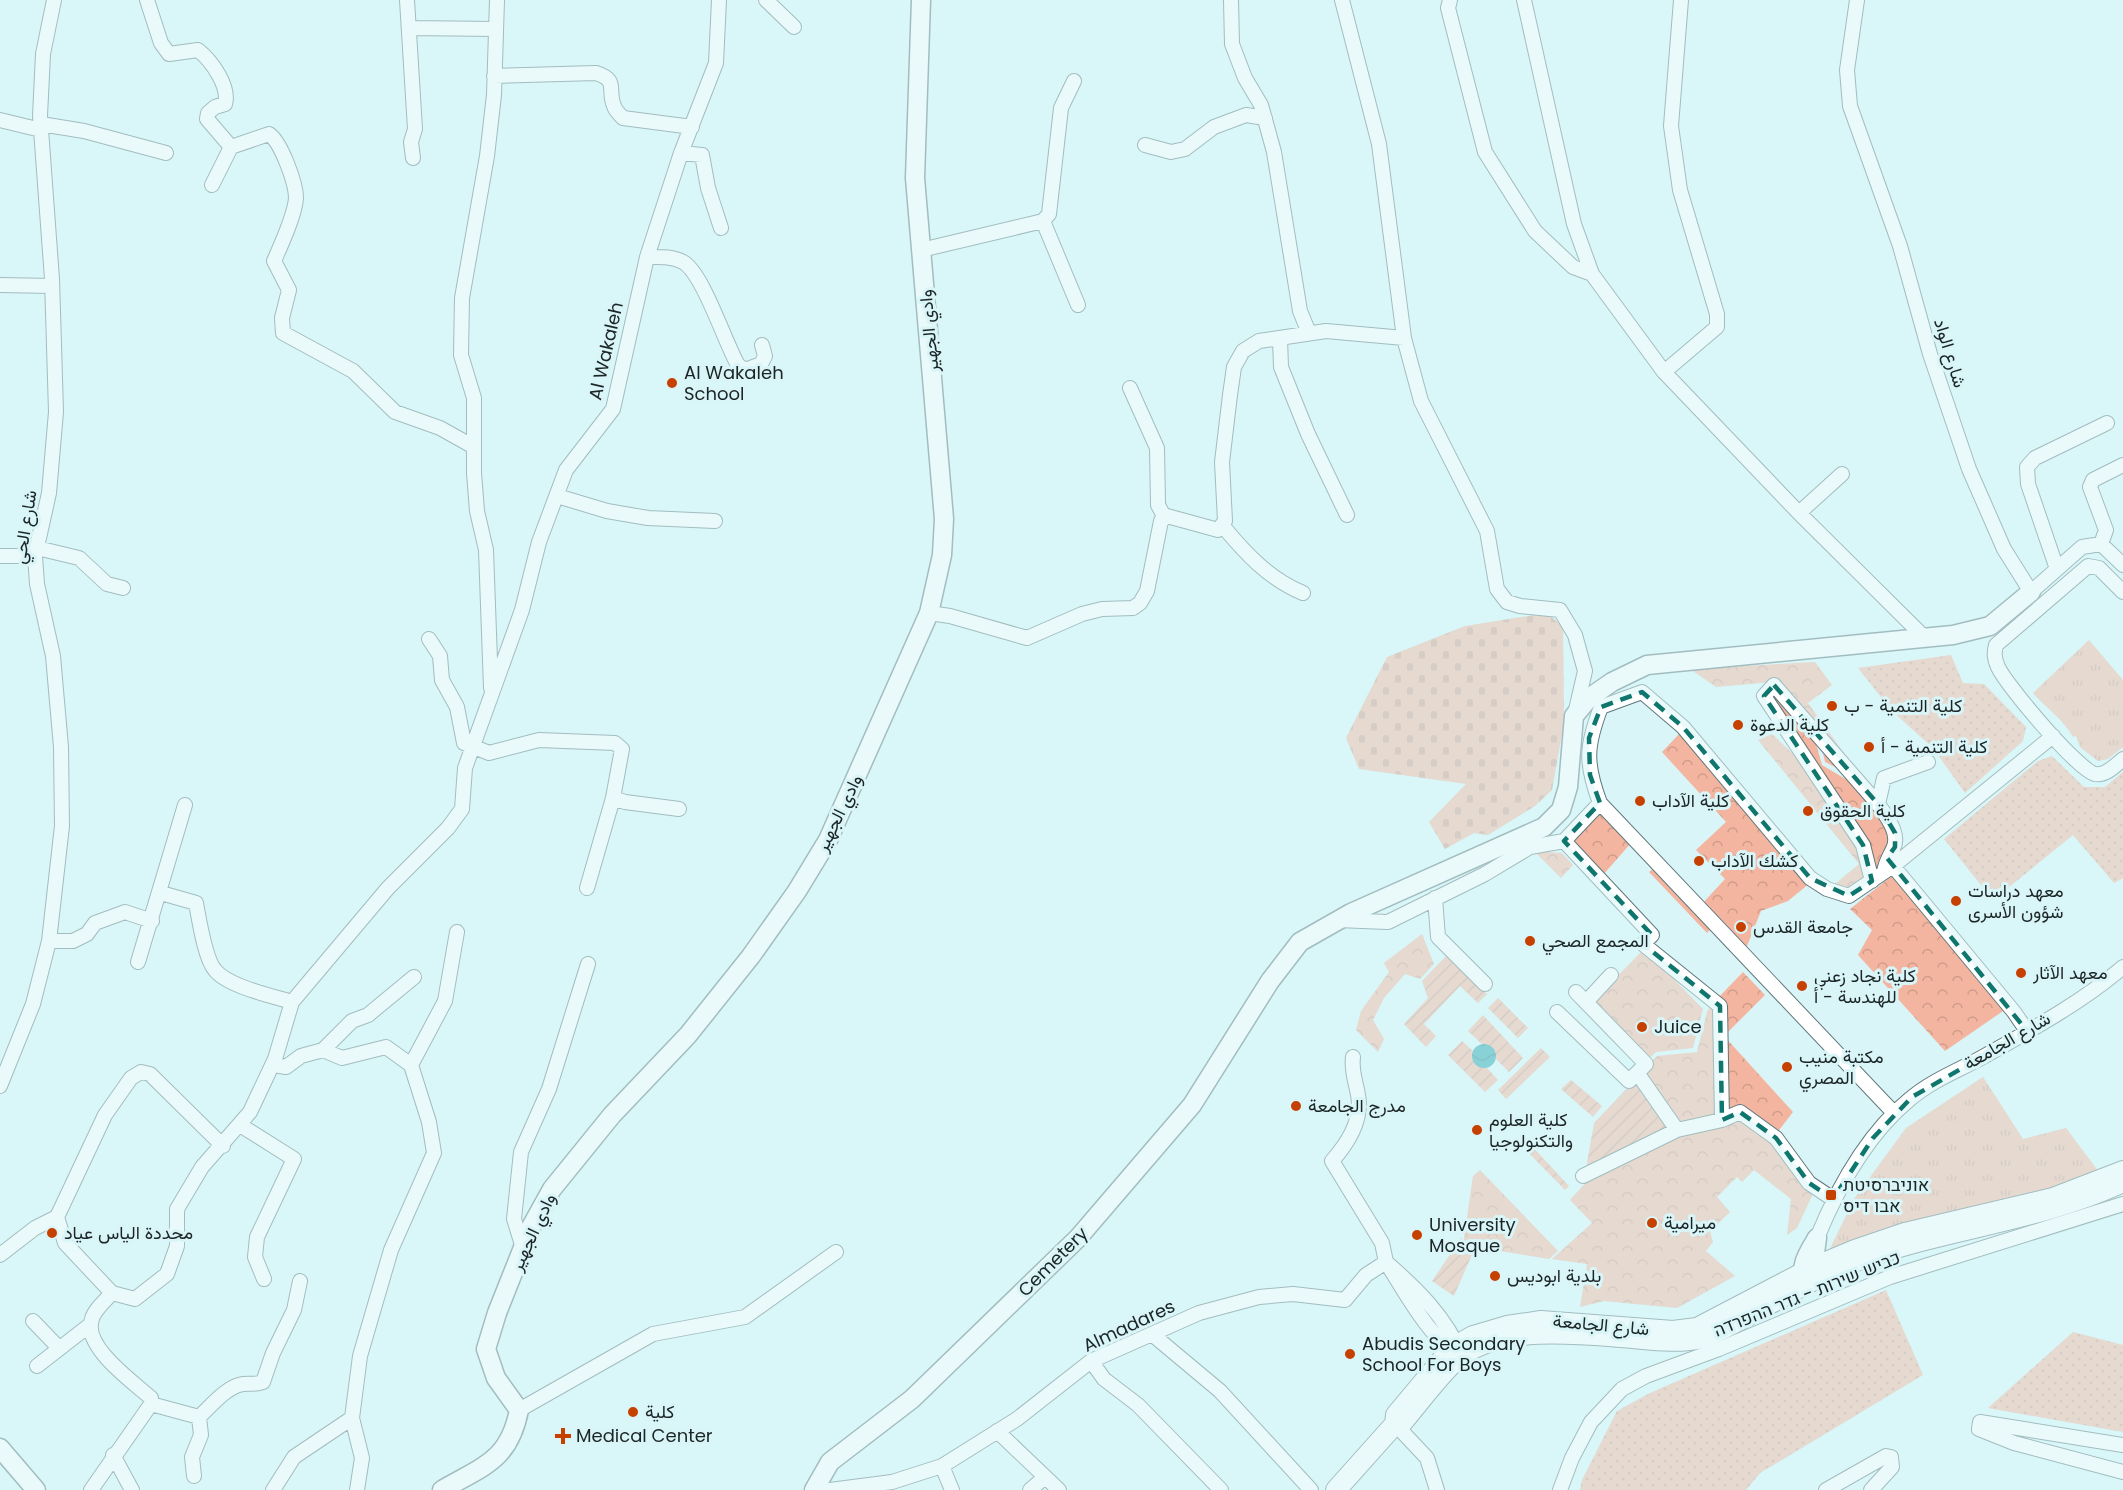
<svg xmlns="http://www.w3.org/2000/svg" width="2123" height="1490" font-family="Poppins,Vazirmatn,Heebo,sans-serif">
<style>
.grass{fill:url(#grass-dots)}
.forest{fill:url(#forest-crowns)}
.cemetery{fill:url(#cemetery-stones)}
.park{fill:url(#park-tufts)}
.garden{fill:url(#garden-furrows)}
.pitch{fill:#f3b5a0}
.water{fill:url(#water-waves)}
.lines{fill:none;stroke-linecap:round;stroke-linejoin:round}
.minor-casing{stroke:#60787b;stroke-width:16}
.tertiary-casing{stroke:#60787b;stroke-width:21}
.secondary-casing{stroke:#60787b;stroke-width:22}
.minor{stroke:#fff;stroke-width:14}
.tertiary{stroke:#fff;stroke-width:18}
.secondary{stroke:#fff;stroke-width:20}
.marked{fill:none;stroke:#0f766e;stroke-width:4.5;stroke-dasharray:12 8;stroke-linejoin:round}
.poi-dot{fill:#c64000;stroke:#d9f5f8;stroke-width:2}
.labels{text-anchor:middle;stroke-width:6;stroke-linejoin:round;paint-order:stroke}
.street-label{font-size:18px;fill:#1b2526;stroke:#d9f5f8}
.poi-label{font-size:18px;fill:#1b2526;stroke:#d9f5f8;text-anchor:start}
</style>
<defs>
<pattern id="grass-dots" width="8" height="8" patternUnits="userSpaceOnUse" patternTransform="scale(1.5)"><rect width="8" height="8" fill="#f3b5a0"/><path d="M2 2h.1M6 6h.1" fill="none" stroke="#d09c8a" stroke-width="1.8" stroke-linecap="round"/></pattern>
<pattern id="forest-crowns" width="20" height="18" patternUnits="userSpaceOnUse" patternTransform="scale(1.5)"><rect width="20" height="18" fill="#f3b5a0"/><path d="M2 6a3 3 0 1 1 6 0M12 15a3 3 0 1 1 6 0" fill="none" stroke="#d09c8a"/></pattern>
<pattern id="cemetery-stones" width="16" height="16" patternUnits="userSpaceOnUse" patternTransform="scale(1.5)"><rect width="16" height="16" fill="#f3b5a0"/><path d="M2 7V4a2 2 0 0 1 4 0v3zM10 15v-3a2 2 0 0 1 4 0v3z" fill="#d09c8a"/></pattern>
<pattern id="park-tufts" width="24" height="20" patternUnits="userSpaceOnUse" patternTransform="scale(1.5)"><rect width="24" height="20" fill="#f3b5a0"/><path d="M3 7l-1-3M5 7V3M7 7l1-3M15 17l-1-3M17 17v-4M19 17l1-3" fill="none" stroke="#d09c8a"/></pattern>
<pattern id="garden-furrows" width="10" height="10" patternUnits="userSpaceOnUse" patternTransform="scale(1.5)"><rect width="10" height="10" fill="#f3b5a0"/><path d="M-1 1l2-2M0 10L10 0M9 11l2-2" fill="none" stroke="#d09c8a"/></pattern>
<pattern id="water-waves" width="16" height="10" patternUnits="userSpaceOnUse" patternTransform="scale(1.5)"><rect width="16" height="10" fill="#24a4af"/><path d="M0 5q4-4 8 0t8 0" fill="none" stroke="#1e858e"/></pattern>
</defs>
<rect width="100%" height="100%" fill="#d9f5f8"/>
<path class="grass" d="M1951,655L1963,683L1984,684L2026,727L2023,741L1965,793L1933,748L1892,711L1858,668Z
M2052,756L2084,787H2105L2123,772V878L2114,883L2073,835L1993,900L1944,839L2038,761Z
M1886,1290L1923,1375L1760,1473L1746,1490H1580L1582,1480L1617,1411L1650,1393Z
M2073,1332L2123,1345V1432L1988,1408Z"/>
<path class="forest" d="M1815,662L1832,685L1808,703L1864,781L1825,762L1818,731L1772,682L1716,687L1690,669Z
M1774,688L1813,733L1822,765L1874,796L1892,847L1873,878L1815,766L1775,730L1767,696Z
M1680,733L1810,883L1788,901L1761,911L1745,951L1701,905L1725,879L1696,850L1726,822L1662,752Z
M1772,734L1811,771L1861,846L1870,880L1849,893L1830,888L1859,864L1758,740Z
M1600,811L1631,843L1603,875L1571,842Z
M1534,851L1562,853L1573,865L1561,878Z
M1893,875L2006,1009L1945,1051L1858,955L1872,930L1850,909Z
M1422,934L1434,964L1420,979L1405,974L1384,998L1373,1020L1384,1039L1378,1052L1356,1030L1361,1011L1389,972L1384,963Z
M1644,949L1703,1009L1693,1048L1656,1052L1646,1061L1591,1003Z
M1743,972L1765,995L1724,1036L1717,999Z
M1712,1003L1716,1007L1719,1118L1679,1126L1641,1073L1657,1056L1697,1052L1707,1012Z
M1725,1037L1793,1112L1776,1134L1740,1110L1724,1115Z
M1739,1119C1769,1140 1796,1163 1812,1196L1797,1228L1787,1235L1791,1199L1754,1170L1742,1182L1737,1177L1717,1197L1730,1212L1710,1231L1713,1242L1706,1251L1735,1276L1677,1308L1604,1301L1580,1307L1587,1264L1552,1259L1592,1223L1570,1200L1590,1178L1681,1134Z
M1480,1170L1558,1251L1549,1259L1463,1245L1473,1176Z"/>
<path class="cemetery" d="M1547,613L1563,627L1564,723L1552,790L1535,806L1488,835L1474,833L1445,849L1429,822L1466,784L1359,769L1346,738L1387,657L1465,626Z"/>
<path class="park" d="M2089,640L2123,680V747L2108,759L2098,761L2080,747L2076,736L2073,737C2063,719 2046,708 2033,693Z
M1983,1077L2023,1139L2066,1128L2099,1172L1975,1217L1826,1257L1854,1199L1906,1128Z"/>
<path class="garden" d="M1448,954L1487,994L1478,1003L1460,986L1424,1024L1436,1036L1426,1047L1404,1024L1428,998L1422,981Z
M1498,998L1528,1028L1518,1038L1488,1008Z
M1483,1015L1523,1058L1509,1072L1496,1059L1493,1048L1482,1044L1468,1031Z
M1462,1041L1473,1051L1476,1064L1487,1068L1498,1080L1485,1092L1448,1055Z
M1541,1048L1550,1057L1506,1099L1498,1090Z
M1637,1078L1672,1126L1586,1169L1594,1123Z
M1571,1080L1602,1106L1593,1117L1561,1089Z
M1529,1143L1569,1186L1565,1190L1524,1148Z
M1462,1237V1247L1474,1250L1454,1296L1432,1281Z"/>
<path class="pitch" d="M1656,866L1714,926L1707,933L1649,872Z"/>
<path class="water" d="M1472 1056a12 12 0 1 1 24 0a12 12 0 1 1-24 0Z"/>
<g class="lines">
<defs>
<path id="minor" d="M147,0L161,43L169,54L198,50C212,61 230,87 225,104L215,107L208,113L207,119L231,147L269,134C281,142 296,183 296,198C295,215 281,245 274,261L289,290L282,318L283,333L353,371L395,412L440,428L474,447
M407,0L415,129L411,142L413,158
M766,0L794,27
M1231,0L1232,44L1245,78L1261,105L1274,152L1300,311L1309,333
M1342,0L1379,144L1404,338L1421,401L1487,531L1497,589L1507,602L1520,606L1560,610L1575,635L1585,671L1575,714
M1450,0L1448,8L1485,152L1535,231L1573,267L1592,274
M1524,0L1574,224L1592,274L1664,372L1799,513L1924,637
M1857,0L1847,70L1850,106L1900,246L1930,354L1969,469L2004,549L2031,592L2082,547L2101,544L2123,565
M410,28L496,29
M494,76L596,73C619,80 607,90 614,106C615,110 620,115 623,118L692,127
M0,120L41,130
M41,124L84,131L166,153
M1145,145L1171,152L1185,149L1214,127L1246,115L1265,118
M681,153L702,155L708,188L721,228
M212,185L231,147
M1043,221L1078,305
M921,250L1043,221L1049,214L1061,108L1074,81
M647,257C659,257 672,256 683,262C703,273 725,343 738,365L745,370L761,364L765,356L762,345
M0,285L52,286
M1280,339L1281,367L1308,434L1347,515
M1664,372L1717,327V314L1680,190L1671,126L1681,0
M1130,388L1157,448L1158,505L1165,518
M557,496L607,511L648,518L715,521
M1799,513L1842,474
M1222,525C1245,553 1269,579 1303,593
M2101,544L2106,530L2090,487L2093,480L2123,465
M37,548L79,558L107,584L123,588
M0,556H35
M2057,569L2028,484L2027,467L2035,458L2107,423
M2123,592L2099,568L2088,566L1996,645C1994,653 1994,658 1998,667C2006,685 2078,770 2095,774C2106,776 2116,765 2123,759
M929,613L950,616L1027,638L1082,614L1102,609L1133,608L1140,603L1147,591L1161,521L1167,516L1218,530L1225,521L1222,462L1230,395L1234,367L1243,351L1259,341L1326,331L1404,338
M429,639L440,656L442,680L457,707L464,743L489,753L539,740L615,743L622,749L613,798L625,802L679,809
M491,688L486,550L477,511L474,473V398L461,355L462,298L487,156L494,95L497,0
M1564,841L1600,803
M1893,866L2053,736
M1884,871C1886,861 1889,858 1893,849C1901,834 1886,816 1878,804L1884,778L1928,762
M1872,881L1863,845L1764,696L1774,685L1878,804
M587,888L613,798
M161,893L196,903C199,919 205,959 215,970C227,986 272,996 292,1002
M1435,898L1438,937L1485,984
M1337,920L1388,922L1485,874L1530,847L1564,841L1652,935L1643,944L1720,1006L1722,1120
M49,941H73L87,934L95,923L125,912L152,921
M138,962L185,805
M1586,1002L1611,975
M1557,1012L1629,1081L1646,1064L1576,992
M323,1050L352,1021L368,1015L414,977
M273,1065L286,1067L301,1056L323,1050L342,1058L386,1047L411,1065L429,1122L434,1153L391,1250L360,1356L352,1418L294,1457L273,1490
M411,1065L445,1001L457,932
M1638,1074L1677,1130
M0,1086L33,1004L49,941L62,826L61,747L53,656L37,584L35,556L49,493L56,412L52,279L40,116L43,54L54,0
M1894,1113L1600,803C1585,763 1586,746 1601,707L1642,692L1683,727L1810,878L1827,889L1849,896L1893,866L2014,1012L2027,1031
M240,1125L294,1159L257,1237L255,1257L264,1279
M1583,1176L1677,1130L1722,1120L1740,1112L1776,1138L1809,1183L1833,1199
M57,1217L65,1243L112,1293
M1817,1238C1838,1187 1867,1134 1910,1099C1931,1081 1957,1071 1981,1058C2029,1031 2081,1003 2123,967
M523,1248L514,1219L521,1152L549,1089L588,964
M0,1255L35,1228L57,1217L105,1115L131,1078L141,1072L150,1074L223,1146
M1386,1262C1417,1289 1446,1317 1462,1356C1431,1342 1404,1290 1386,1262Z
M33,1321L58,1347
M1153,1335L1220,1391L1311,1490
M1091,1361L1104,1379L1138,1405L1221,1490
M37,1366L91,1324
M151,1404L199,1417C211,1406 227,1386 243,1384C251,1383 255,1385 263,1382L273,1353L294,1310L300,1281
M519,1410L653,1334L745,1317L836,1252
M352,1418L362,1458L357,1490
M1395,1424L1427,1458L1437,1490
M997,1431L1059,1490
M2123,1445L1980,1422L1979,1429L2014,1443L2123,1472
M113,1455L132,1490
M942,1466L952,1490
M194,1476L192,1457L201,1435L199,1417
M91,1490L151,1404V1398C132,1381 82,1346 92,1319C94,1310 106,1300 112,1293L135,1299L167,1274L177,1246V1209L202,1167L250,1112L275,1059L292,1002L388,888L448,828L462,809L465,768L522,610L539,542L566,470L613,409L647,257L681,153L716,63L719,0
M830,1490L892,1482L942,1466L1017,1419L1091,1361L1199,1313L1259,1297L1293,1294L1345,1300L1366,1275L1386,1262L1382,1243L1332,1161C1348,1143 1363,1120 1358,1095C1356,1082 1351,1071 1353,1057
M1030,1490L1045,1477
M1560,1490L1572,1458L1591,1422L1622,1389L1646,1376L1719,1349L1890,1277L2123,1204
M1826,1490L1886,1456L1891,1457L1892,1467L1871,1490"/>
<path id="tertiary" d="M1817,1238L1814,1260L1806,1284C1798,1267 1808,1253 1817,1238Z
M0,1448L36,1490
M442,1490C483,1466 509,1461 519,1410L496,1378L486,1349L497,1313L532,1225L552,1189L612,1115L688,1035L751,956L797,891L828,840L929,613L942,555L944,519L915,178L921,0
M814,1490L830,1462L912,1399L1078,1238L1192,1105L1270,981L1300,942L1351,913L1544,827L1561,810L1568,787L1574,716L1589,698L1612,682L1647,665L1953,635L1990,626L2031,592"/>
<path id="secondary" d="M2123,1171L2053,1198L1905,1233L1855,1250L1812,1268L1697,1328L1673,1331L1541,1321L1507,1326L1473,1336L1452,1348L1396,1415L1395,1424H1401C1418,1404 1434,1382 1452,1364C1491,1324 1570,1333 1621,1337C1648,1339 1676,1344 1703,1338C1752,1317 1797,1285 1846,1265C1936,1229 2035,1223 2123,1182
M1336,1490L1395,1424"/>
</defs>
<use href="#minor" class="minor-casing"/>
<use href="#tertiary" class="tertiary-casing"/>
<use href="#secondary" class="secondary-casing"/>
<use href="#minor" class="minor"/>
<use href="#tertiary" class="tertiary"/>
<use href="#secondary" class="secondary"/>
</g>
<path d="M0 0H2123V1490H0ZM1774,685L1878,804L1895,833V847L1887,858L2027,1031L1912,1097L1873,1138L1833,1199L1809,1183L1776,1138L1740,1112L1722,1120L1720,1006L1643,944L1652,935L1564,841L1600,803L1590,775L1589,738L1601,707L1642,692L1683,727L1810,878L1849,896L1872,881L1863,845L1764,696Z" fill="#d9f5f8" fill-opacity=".55" fill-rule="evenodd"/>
<path class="marked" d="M1774,685L1878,804L1895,833V847L1887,858L2027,1031L1912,1097L1873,1138L1833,1199L1809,1183L1776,1138L1740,1112L1722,1120L1720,1006L1643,944L1652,935L1564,841L1600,803L1590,775L1589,738L1601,707L1642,692L1683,727L1810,878L1849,896L1872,881L1863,845L1764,696Z"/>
<g class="poi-dot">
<circle cx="672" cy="383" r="6"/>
<circle cx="1832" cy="706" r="6"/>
<circle cx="1738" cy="725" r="6"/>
<circle cx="1869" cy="747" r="6"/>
<circle cx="1640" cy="801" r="6"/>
<circle cx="1808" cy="811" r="6"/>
<circle cx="1699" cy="861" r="6"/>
<circle cx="1956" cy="901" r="6"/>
<circle cx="1741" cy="927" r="6"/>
<circle cx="1530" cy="941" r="6"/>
<circle cx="2021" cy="973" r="6"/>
<circle cx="1802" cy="986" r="6"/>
<circle cx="1642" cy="1027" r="6"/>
<circle cx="1787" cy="1067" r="6"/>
<circle cx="1296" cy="1106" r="6"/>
<circle cx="1477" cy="1130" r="6"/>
<rect x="1825" y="1189" width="12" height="12" rx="3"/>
<circle cx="1652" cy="1223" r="6"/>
<circle cx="52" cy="1233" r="6"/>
<circle cx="1417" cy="1235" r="6"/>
<circle cx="1495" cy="1276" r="6"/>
<circle cx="1350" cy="1354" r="6"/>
<circle cx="633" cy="1412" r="6"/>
<path d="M560 1427h6v6h6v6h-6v6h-6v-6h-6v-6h6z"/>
</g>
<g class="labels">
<g class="street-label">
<text transform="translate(929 331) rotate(-95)" y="6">وادي الجهير</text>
<text transform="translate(606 351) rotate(-77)" y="6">Al Wakaleh</text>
<text transform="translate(1950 353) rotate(73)" y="6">شارع الواد</text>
<text transform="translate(25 527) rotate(-81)" y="6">شارع الحي</text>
<text transform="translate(839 813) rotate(-64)" y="6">وادي الجهير</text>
<text transform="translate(2007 1041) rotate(-30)" y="6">شارع الجامعة</text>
<text transform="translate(533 1232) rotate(-65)" y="6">وادي الجهير</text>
<text transform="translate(1053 1262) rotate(-45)" y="6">Cemetery</text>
<text transform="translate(1807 1294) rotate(-22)" y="6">כביש שירות - גדר ההפרדה</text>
<text transform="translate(1601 1325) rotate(5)" y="6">شارع الجامعة</text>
<text transform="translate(1129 1326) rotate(-25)" y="6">Almadares</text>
</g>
<g class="poi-label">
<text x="684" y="379">Al Wakaleh<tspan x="684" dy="21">School</tspan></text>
<text x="1844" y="712">كلية التنمية - ب</text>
<text x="1750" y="731">كلية الدعوة</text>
<text x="1881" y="753">كلية التنمية - أ</text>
<text x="1652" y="807">كلية الآداب</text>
<text x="1820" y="817">كلية الحقوق</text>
<text x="1711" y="867">كشك الآداب</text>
<text x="1968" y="897">معهد دراسات<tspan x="1968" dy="21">شؤون الأسرى</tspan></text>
<text x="1753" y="933">جامعة القدس</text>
<text x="1542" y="947">المجمع الصحي</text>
<text x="2033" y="979">معهد الآثار</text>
<text x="1814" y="982">كلية نجاد زعني<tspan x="1814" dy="21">للهندسة - أ</tspan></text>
<text x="1654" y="1033">Juice</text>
<text x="1799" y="1063">مكتبة منيب<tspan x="1799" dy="21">المصري</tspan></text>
<text x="1308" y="1112">مدرج الجامعة</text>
<text x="1489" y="1126">كلية العلوم<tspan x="1489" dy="21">والتكنولوجيا</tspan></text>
<text x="1843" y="1191">אוניברסיטת<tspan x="1843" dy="21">אבו דיס</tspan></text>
<text x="1664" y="1229">ميرامية</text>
<text x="1429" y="1231">University<tspan x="1429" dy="21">Mosque</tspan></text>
<text x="64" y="1239">محددة الياس عياد</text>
<text x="1507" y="1282">بلدية ابوديس</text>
<text x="1362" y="1350">Abudis Secondary<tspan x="1362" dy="21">School For Boys</tspan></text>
<text x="645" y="1418">كلية</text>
<text x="576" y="1442">Medical Center</text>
</g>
</g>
</svg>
